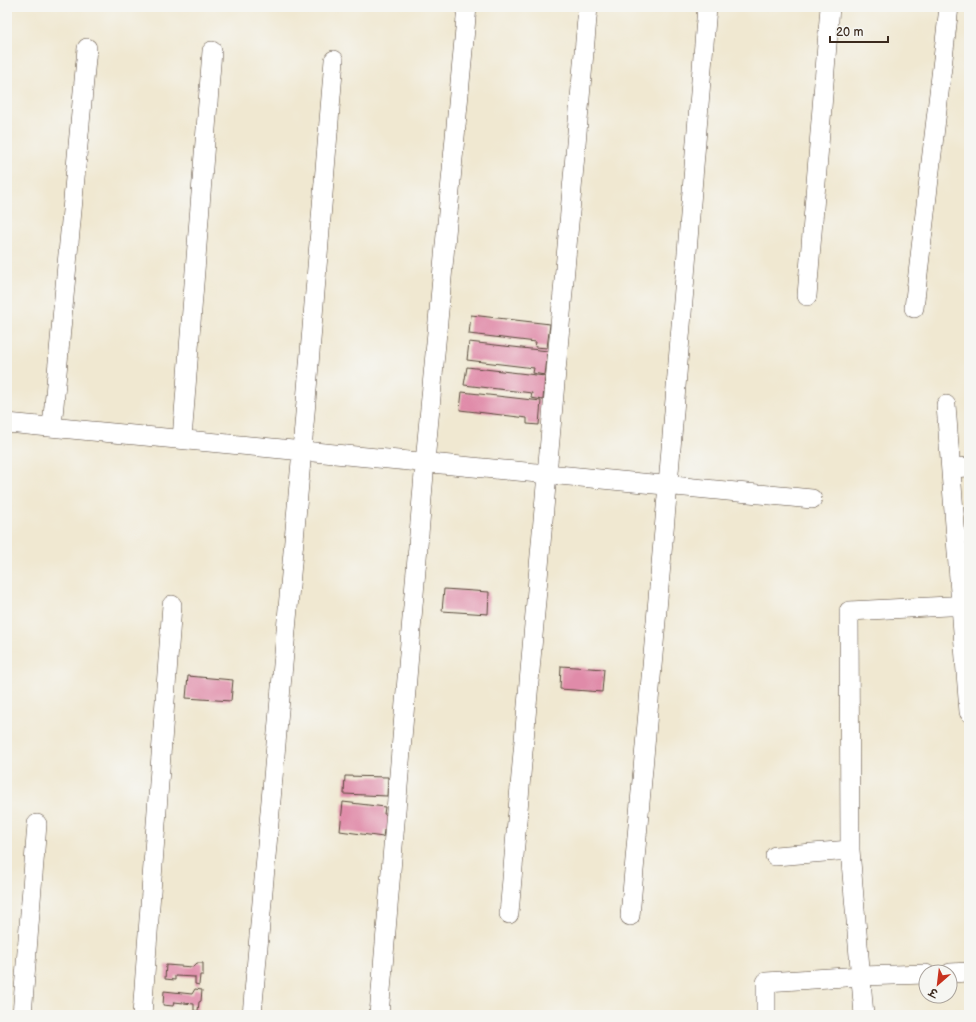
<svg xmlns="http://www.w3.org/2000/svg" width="976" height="1022" font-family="'Balsamiq Sans','Playpen Sans Deva',sans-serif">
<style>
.building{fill:#e08ba9}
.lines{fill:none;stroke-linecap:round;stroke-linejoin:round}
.minor-casing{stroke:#564639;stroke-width:20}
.minor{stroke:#fff;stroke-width:19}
</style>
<rect width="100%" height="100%" fill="#f6f6f2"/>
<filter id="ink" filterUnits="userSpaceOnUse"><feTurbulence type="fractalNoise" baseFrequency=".025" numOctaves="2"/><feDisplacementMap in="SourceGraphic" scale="8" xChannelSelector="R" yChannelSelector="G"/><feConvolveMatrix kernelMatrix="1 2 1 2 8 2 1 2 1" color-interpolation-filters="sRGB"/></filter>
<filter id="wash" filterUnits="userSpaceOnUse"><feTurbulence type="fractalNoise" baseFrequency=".012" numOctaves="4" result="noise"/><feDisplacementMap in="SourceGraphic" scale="16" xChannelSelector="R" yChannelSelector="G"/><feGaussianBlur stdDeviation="0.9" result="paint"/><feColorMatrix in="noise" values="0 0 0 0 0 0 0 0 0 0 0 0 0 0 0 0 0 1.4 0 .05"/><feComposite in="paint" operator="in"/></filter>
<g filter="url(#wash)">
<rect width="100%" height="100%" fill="#f0e8d1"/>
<g id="blocks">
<path class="building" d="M471,315L550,324L547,348L535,347L536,342L469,334Z
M469,342L548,351L545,375L533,373L534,368L467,360Z
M467,367L545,376L543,400L531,398L532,393L464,385Z
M462,392L541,401L539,425L527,424V418L460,410Z
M444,589L489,592L488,614L442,611Z
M561,666L604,669L602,692L560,689Z
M188,676L233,680L231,701L186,698Z
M345,776L388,777L387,796L344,794Z
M343,802L385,807L384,814L391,815L389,830H384L383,837L340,831Z
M197,963H203V975H200L199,985L195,984V977L175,976V980L165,979L166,965L193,967Z
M195,989L202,990L201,1001L199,1002L198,1011H194V1004L174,1002L173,1006L163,1005L164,991L192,994Z"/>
</g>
</g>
<g filter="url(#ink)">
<use href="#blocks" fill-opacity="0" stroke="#564639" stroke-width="1"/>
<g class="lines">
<defs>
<path id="minor" d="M807,296L830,7
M914,308L949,7
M946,405L969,712
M7,423L812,499
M52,427L87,48
M182,439L212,51
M951,468L969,467
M775,856L850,850
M509,914L547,474L588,7
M630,916L668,485L707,7
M950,973L969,972
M22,1015L37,824
M142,1015L172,605
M252,1015L302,450L334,60
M379,1015L425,462L467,7
M766,1015V982L861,976L926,974
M864,1015L850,850L849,611L969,605"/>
</defs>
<use href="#minor" class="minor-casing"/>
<use href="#minor" class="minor"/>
</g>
</g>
<rect width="976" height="1022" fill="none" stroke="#f6f6f2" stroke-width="24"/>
<g transform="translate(938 984) rotate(208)"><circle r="19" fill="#f6f6f2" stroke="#aba49d"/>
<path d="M0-3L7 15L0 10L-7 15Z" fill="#c8321e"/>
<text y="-6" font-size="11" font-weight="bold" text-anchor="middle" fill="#3b2a1e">उ</text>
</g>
<path d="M830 36v6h58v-6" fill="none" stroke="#3b2a1e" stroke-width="2"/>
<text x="836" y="36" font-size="12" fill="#3b2a1e" stroke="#f6f6f2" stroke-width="3" paint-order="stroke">20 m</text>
</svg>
